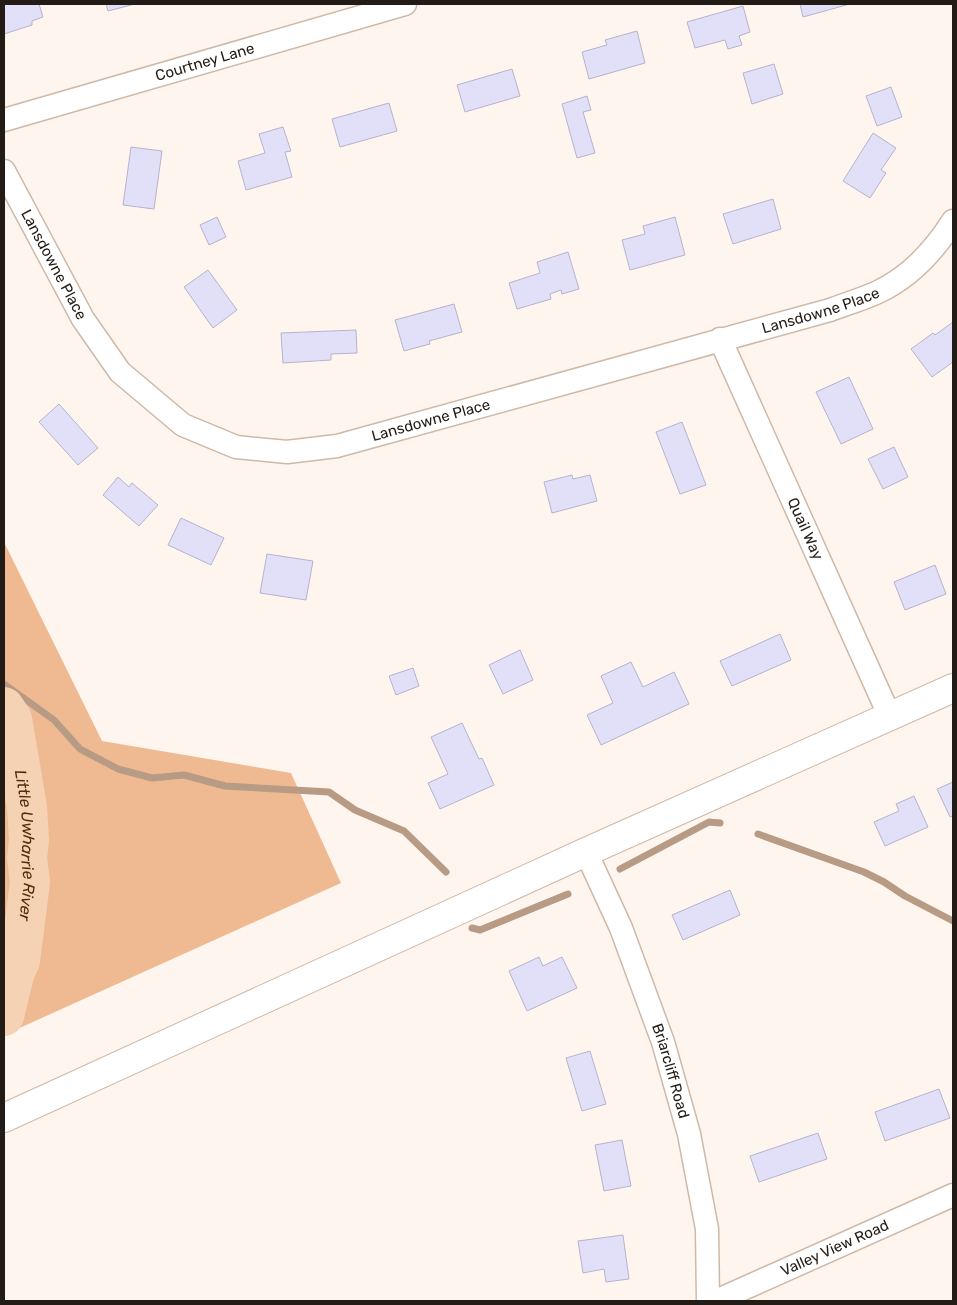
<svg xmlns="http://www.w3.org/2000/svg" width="957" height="1305" font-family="Rubik,sans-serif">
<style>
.green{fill:#efba91}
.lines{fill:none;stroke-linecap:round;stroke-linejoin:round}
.stream{stroke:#b79b85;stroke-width:7}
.river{stroke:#f6d2b5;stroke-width:40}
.building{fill:#e2dff8;stroke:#b6b3cb}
.minor-casing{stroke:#ceb9a8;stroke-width:25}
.secondary-casing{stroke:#ceb9a8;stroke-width:30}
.minor{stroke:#fff;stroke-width:22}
.secondary{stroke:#fff;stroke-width:28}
.labels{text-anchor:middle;stroke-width:4;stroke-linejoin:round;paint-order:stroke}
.street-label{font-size:15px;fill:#231b15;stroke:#fff5ef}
.water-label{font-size:16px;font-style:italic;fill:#532d07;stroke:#fff5ef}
</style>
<rect width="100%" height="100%" fill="#fff5ef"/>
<path class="green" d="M4,542L102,741L291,773L341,883L4,1035Z"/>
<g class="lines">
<path class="stream" d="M4,684L54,720L80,749L118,769L152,778L184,775L225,786L329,792L355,810L404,831L446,872
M758,834L864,872L884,882L905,896L953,921
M620,869L709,822L720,823
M472,928L480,930L568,894"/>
<path class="river" id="s1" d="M4,707L12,719L27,807L29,840L27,858L30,882L20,961L15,971L4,1016"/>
</g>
<path class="building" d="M4,4H39L43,17L32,21V25L4,34Z
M106,4H135L108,11Z
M800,4H850L803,17Z
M743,6L750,32L739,36L742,45L728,49L725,40L695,48L687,22Z
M637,31L645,63L589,79L582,52L607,45L605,40Z
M774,64L783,94L752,104L743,73Z
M512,69L520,96L465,112L457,85Z
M891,87L902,117L877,126L866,96Z
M587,96L591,110L583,112L595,153L577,158L562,104Z
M389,103L397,131L340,147L332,119Z
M283,127L291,151L285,152L292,177L246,190L238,161L265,153L259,134Z
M873,133L896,148L881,170L886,173L870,198L843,181Z
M131,147L162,151L154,209L123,205Z
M773,199L781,229L733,244L723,214Z
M217,217L226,237L209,245L200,225Z
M675,217L685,255L630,270L622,240L645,234L643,226Z
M568,252L579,289L562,294L561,290L550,294L551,299L517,309L509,283L540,273L537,262Z
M208,270L237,310L213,328L184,287Z
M454,304L462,332L429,341L430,344L404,351L395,320Z
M953,322V362L932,377L911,349L933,333L935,335Z
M356,330L357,353L331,354V360L283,363L281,333Z
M849,377L873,429L841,444L816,392Z
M59,404L98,448L78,465L39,422Z
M682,422L706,485L680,494L656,432Z
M894,447L908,477L883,489L868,459Z
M572,475L573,479L590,475L597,501L552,513L544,482Z
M118,477L129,487L132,483L158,505L139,526L103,495Z
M181,518L224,538L211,565L168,545Z
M267,554L313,561L306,600L260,593Z
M935,565L946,594L905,610L894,582Z
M780,634L791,660L732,686L720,661Z
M520,650L533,680L503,694L489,665Z
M631,662L643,687L674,672L689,704L601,745L587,715L613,703L601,676Z
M413,668L419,686L396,695L389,676Z
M462,723L479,759L482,758L494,785L440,809L428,783L448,774L431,737Z
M953,782V816L950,817L937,789Z
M914,796L928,827L885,846L874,822L899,811L896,804Z
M730,890L740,915L683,940L672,915Z
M539,957L543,966L562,957L577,988L527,1011L509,971Z
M590,1051L606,1104L582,1111L566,1058Z
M939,1089L950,1118L885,1141L875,1112Z
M818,1133L827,1159L759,1182L750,1156Z
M622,1140L631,1186L604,1191L595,1145Z
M623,1235L629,1279L606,1282L604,1269L583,1273L578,1241Z"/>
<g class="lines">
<defs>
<g id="minor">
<path id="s2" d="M4,120L405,4"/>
<path id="s3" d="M4,171L83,319L120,372L183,425L236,447L287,452L337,446L830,310C846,304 863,299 878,292C910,277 934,251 953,221"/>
<path id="s4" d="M720,339L890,717"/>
<path id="s5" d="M586,852L621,928L663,1042L689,1134L707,1229L708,1301"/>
<path id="s6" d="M716,1301L953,1195"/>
</g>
<path id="secondary" d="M4,1118L586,852L953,688"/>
</defs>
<use href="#minor" class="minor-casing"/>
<use href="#secondary" class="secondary-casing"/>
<use href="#minor" class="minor"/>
<use href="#secondary" class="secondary"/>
</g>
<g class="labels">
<g class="street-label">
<text dy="5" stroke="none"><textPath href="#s2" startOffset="209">Courtney Lane</textPath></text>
<text dy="5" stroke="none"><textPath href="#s3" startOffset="106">Lansdowne Place</textPath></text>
<text dy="5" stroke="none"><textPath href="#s3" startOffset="976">Lansdowne Place</textPath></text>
<text dy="5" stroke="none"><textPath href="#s3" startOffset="571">Lansdowne Place</textPath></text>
<text dy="5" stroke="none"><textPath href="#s4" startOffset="208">Quail Way</textPath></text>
<text dy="5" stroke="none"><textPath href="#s5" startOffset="235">Briarcliff Road</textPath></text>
<text dy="5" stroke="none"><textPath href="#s6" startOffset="130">Valley View Road</textPath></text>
</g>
<g class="water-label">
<text dy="6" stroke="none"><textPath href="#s1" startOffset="142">Little Uwharrie River</textPath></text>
</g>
</g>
<rect width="957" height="1305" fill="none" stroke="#231b15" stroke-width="10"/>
</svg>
